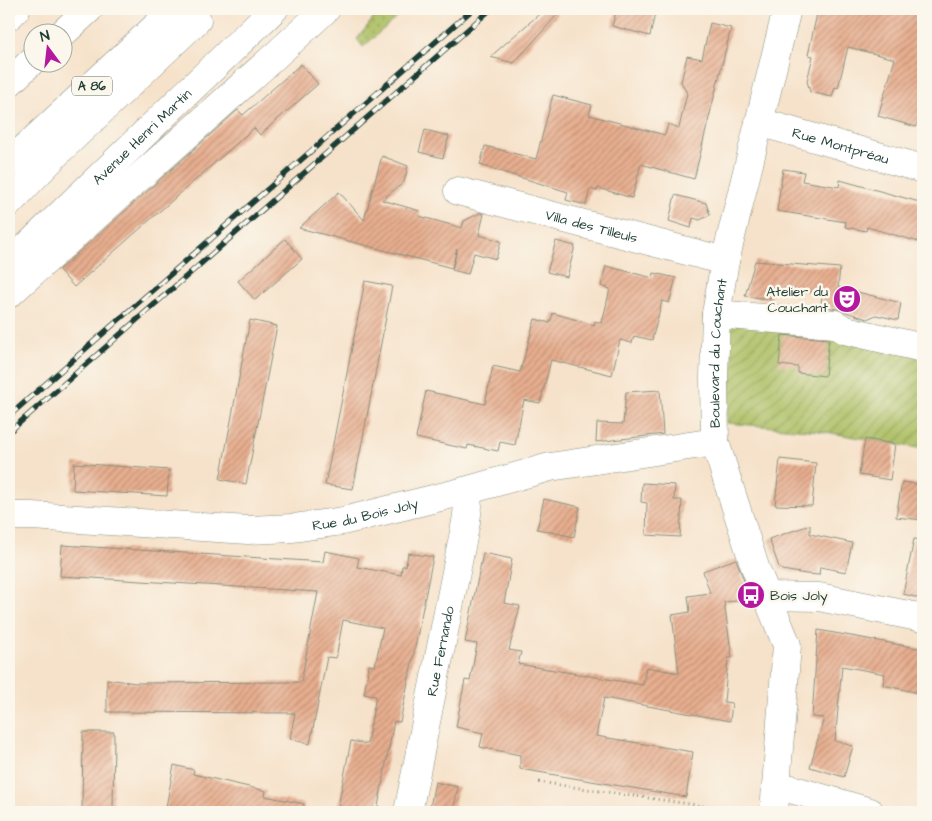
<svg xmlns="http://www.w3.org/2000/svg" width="932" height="821" font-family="'Architects Daughter',sans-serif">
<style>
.grass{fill:url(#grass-dots);stroke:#657e4a}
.garden{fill:url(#garden-furrows);stroke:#657e4a}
.building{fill:url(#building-hatch)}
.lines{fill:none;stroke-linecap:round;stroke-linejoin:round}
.minor-casing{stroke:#8a907f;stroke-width:29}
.highway-casing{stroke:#8a907f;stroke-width:29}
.path{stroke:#8a907f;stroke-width:3;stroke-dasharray:1 4;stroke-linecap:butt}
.minor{stroke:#fff;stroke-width:28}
.highway{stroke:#fff;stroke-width:28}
.rail-casing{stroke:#1f3d34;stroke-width:5.5}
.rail{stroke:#fbf7ec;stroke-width:4;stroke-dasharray:11;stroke-linecap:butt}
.labels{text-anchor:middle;stroke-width:5;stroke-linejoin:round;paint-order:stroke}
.shield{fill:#fbf7ec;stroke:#61756b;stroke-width:1}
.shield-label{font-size:12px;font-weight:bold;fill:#1f3d34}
.street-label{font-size:14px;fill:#1f3d34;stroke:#fbf7ec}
.poi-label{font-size:14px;fill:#1f3d34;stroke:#fbf7ec;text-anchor:end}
</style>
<defs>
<pattern id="grass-dots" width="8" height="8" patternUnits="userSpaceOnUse" patternTransform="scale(1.25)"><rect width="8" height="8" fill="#abbe61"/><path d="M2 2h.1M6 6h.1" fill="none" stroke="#8b9c51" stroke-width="1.8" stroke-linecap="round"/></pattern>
<pattern id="garden-furrows" width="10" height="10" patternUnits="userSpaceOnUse" patternTransform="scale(1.25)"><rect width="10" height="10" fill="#abbe61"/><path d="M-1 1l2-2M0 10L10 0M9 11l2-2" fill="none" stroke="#8b9c51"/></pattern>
<pattern id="building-hatch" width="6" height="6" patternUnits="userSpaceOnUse" patternTransform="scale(1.25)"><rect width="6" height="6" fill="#e8ae8f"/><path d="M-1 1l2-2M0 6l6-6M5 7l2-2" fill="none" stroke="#bb8f76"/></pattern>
</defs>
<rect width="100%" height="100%" fill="#fbf7ec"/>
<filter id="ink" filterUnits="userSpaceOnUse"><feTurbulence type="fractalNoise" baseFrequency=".02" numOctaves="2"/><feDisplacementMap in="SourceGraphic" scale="10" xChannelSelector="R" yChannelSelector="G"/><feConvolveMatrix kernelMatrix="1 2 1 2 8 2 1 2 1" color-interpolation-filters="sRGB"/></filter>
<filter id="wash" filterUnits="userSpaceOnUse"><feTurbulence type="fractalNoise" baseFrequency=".0096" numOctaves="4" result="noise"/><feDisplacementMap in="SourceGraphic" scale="20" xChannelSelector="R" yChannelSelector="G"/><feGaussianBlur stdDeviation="1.12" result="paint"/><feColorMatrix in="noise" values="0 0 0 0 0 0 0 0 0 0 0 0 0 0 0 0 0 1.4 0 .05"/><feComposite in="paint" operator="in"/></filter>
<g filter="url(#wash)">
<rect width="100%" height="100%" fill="#f6e2ca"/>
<path class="grass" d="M381,9H406L363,47L357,39Z"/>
<path class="garden" d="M728,323L834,331L923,352V449L820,431L727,423Z"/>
<g id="blocks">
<path class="building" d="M545,9H553L558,14L514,63L490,57Z
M617,9H656L650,36L612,26Z
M818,9H923V100L916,127L878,116L895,59L848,47L838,88L835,87L832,97L810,92L807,81L813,56L808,55Z
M710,23L731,28L694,179L641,164L632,198L598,188L597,191L590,189L586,205L566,200L568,192L480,165L485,146L536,159L553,95L592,105L589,115L665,135L668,124L679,128L687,93L681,82L687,56L702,59Z
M301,64L318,84L260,135L254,128L74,287L59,270L238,110L243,115Z
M425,130L449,136L443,158L419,152Z
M382,156L408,166L404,182L382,200L420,211L419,216L462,228L464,221L480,213L484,214L479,235L501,241L496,259L474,253L468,274L452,270L457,249L452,268L299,228L339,192L364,220Z
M783,169L804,172L802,181L839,187L840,180L923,203V224L919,242L867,227L866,231L845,227L846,222L777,211Z
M675,195L706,203L710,215L700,220L693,218L691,228L669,221Z
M285,239L302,259L255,300L238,281Z
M556,241L575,246L567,277L547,272Z
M755,261L840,268L838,287L901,303L898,320L876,315L867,319L837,309L821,306L822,293L774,288L770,299L745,296Z
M606,266L653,278L654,273L676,278L669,303L662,301L652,340L634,336L632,343L620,340L612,375L551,360L540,403L524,400L515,445L500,442L498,451L468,445L467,449L416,438L426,391L485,404L493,366L520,372L535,319L550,323L553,313L594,325L595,321L602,323L610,289L601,286Z
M365,281L392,286L353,489L325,485Z
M250,320L277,326L246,484L220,479Z
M782,335L829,339L825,376L798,373V367L779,365Z
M660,390L663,434L596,442L597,423L623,424L626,392Z
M865,439L895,444L890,480L859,475Z
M780,459L816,463L812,506L775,505Z
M74,463L169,470L167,496L73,490Z
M902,482L923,485V520L896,517Z
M642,483L675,485L674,500H682L680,537L646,535L647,503L641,502Z
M544,499L580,507L574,537L537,529Z
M810,525V534L852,543L846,572L820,567L819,575L806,574L782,570L779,567L769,539Z
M914,539L923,540V599L903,594Z
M62,545L323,562L325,551L359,558L357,567L401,575L402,566H406L408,553L433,557L400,722L394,721L377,812H337L351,741L367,744L376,696L364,694L369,665L375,666L383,628L343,620L336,658L327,657L310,744L290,739L295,713L107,712V679L136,683L301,682L318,592L60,576Z
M483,553L512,559L504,603L520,606L509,650L521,652L518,664L643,685L646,667L679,673L672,615L690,612L688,596L710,593L703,571L736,559L751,600L724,602L732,658H728L724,702L732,703L730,721L604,698L596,736L693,752L686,797L520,769V755L480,747L483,733L456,727L465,680L470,681L477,644L465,642Z
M818,630L923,649V694L883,685L885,674L842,666L835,741L853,746L844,777L810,767L824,718L812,717Z
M83,732H114L113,812H82Z
M174,765L194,770L193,774L266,791L265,796L304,804L303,812H165Z
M435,782L458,787L453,812H429Z"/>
</g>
</g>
<g filter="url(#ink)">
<use href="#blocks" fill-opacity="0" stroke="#8a907f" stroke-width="1"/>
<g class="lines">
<defs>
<g id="minor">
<path d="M9,16L16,9"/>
<path id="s1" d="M759,122L923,169"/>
<path id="s2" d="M458,191L725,261"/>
<path id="s3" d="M9,264L274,9"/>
<path d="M9,294C114,198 222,106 326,9"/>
<path d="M716,314L835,324L845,330L923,348"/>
<path id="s4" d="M9,516H32L248,530L293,528L343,521L465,491L550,467L715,442"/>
<path d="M767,596L819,597L923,618"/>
<path d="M777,785L870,812"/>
<path id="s5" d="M408,812L466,522L468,506L465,491"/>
<path id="s6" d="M774,812L787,645L755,567L715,442L714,378L716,314L725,261L787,9"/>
</g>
<path id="highway" d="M62,34L89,9
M9,83L32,61
M9,163L175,9
M9,203L61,149L197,20"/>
</defs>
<use href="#minor" class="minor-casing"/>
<use href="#highway" class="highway-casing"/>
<path class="path" d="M539,782L744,812"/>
<use href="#minor" class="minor"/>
<use href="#highway" class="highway"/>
<defs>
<path id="rail" d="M9,416L473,9
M9,432L491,9"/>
</defs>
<use href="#rail" class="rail-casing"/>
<use href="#rail" class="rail"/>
</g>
</g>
<defs>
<symbol id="theatre-disc" viewBox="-11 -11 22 22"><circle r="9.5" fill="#b5179e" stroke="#fbf7ec"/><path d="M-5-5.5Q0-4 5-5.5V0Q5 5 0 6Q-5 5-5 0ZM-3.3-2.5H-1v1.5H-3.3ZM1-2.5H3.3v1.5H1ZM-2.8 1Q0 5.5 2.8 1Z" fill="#fff"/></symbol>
<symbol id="bus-disc" viewBox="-11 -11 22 22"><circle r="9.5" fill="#b5179e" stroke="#fbf7ec"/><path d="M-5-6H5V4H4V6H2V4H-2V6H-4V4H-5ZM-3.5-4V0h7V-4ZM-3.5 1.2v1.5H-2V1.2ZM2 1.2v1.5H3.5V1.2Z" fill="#fff"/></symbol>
</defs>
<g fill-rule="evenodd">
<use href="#theatre-disc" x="831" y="283" width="32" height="32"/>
<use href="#bus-disc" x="735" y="579" width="32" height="32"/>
</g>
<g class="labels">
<rect class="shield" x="72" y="76.5" width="40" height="19" rx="4"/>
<g class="shield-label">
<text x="92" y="90">A 86</text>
</g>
<g class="street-label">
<text dy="5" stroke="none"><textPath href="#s3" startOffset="184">Avenue Henri Martin</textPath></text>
<text dy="5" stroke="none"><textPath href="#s1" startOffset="85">Rue Montpréau</textPath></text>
<text dy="5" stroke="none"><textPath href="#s2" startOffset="138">Villa des Tilleuls</textPath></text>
<text dy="5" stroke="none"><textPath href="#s6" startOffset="472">Boulevard du Couchant</textPath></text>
<text dy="5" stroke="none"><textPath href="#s4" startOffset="358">Rue du Bois Joly</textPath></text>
<text dy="5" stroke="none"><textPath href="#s5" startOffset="164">Rue Fernando</textPath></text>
</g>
<g class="poi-label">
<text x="828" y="296">Atelier du<tspan x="828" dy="16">Couchant</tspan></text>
<text x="770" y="600" text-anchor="start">Bois Joly</text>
</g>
</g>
<rect width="932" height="821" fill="none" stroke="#fbf7ec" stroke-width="30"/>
<g transform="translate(48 48) rotate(345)"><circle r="24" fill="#fbf7ec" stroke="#a3ada2"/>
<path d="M0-4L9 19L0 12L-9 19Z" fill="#b5179e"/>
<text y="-8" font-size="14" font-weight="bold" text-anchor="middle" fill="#1f3d34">N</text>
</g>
</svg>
